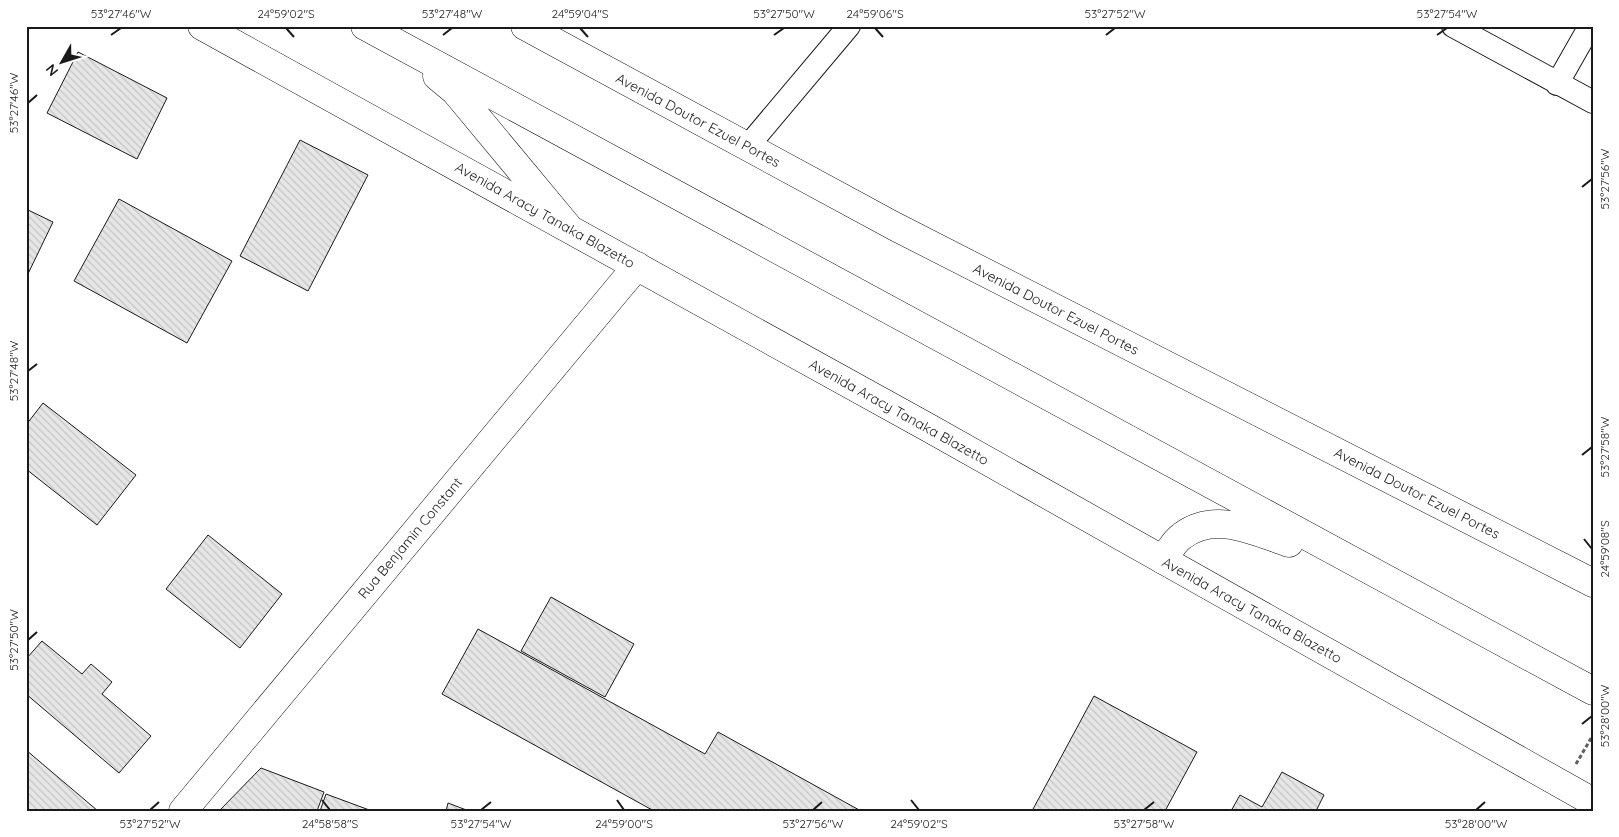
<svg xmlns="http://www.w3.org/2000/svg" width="1619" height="837" font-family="Quicksand,sans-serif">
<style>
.building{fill:url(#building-back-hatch);stroke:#1a1a1a}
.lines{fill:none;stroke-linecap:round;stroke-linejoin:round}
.minor-casing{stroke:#1a1a1a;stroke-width:24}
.tertiary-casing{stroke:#1a1a1a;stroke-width:29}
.secondary-casing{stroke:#1a1a1a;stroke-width:29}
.trunk-casing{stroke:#1a1a1a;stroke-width:29}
.path{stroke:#5f5f5f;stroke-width:3;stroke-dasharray:4 2.5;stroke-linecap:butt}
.minor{stroke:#fff;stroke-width:22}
.tertiary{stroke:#fff;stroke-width:28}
.secondary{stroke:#fff;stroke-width:28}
.trunk{stroke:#fff;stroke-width:28}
.ticks{fill:none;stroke:#1a1a1a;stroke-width:2}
.labels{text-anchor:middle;stroke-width:4;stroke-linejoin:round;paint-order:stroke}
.street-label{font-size:14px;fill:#1a1a1a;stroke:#fff}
.neatline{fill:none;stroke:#1a1a1a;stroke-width:2}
.ticks-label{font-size:12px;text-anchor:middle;fill:#1a1a1a}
</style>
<defs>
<pattern id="building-back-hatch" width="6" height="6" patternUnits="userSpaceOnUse" patternTransform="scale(1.25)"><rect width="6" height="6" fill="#e6e6e6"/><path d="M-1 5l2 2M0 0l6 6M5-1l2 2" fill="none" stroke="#c5c5c5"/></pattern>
</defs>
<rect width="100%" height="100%" fill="#fff"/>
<path class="building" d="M78,52L167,98L137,159L47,113Z
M300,140L368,175L308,291L240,256Z
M119,199L232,261L187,343L74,281Z
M26,209L53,222L26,278Z
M43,403L136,475L97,525L26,469V425Z
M208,535L282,594L240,648L166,589Z
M551,597L634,644L605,697L521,651Z
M478,629L705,754L718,732L861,811H654L442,694Z
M42,641L82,674L91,664L112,682L102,694L151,736L119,773L26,694V659Z
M1094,696L1197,752L1165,811H1032Z
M26,750L98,811H26Z
M261,768L324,792L317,811H219Z
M1282,772L1324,795L1316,811H1231L1240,795L1262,807Z
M326,794L372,811H320Z
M448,803L469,811H446Z"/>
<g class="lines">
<defs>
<path id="minor" d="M1453,26L1593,102
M1557,84L1590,26
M748,146L849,26"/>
<path id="tertiary" d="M183,811L637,266"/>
<path id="secondary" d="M202,26L929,428L1593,802
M525,26L894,226L1593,583"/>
<path id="trunk" d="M365,26L1593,691
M437,76L455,91L568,227
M1163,560C1169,552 1174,541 1182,536C1215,511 1254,531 1289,543"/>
</defs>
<use href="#minor" class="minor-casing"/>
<use href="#tertiary" class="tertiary-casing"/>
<use href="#secondary" class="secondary-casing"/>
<use href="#trunk" class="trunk-casing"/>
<path class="path" d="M1576,764L1593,735"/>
<use href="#minor" class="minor"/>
<use href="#tertiary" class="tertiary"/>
<use href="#secondary" class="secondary"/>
<use href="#trunk" class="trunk"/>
</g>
<path class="ticks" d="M286,28L294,37M580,28L588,37M875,28L883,37M111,35L121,28M443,35L452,28M774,35L784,28M1106,35L1115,28M1437,35L1447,28M28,103L37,95M1582,187L1592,179M28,371L37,364M1582,455L1592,447M1584,539L1592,549M28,640L37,632M1582,724L1592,716M322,800L330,810M617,800L624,810M911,800L919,810M150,810L159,802M481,810L491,802M813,810L822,802M1144,810L1154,802M1476,810L1485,802"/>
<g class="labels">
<g class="street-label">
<text transform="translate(698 120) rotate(28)" y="5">Avenida Doutor Ezuel Portes</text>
<text transform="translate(545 215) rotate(29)" y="5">Avenida Aracy Tanaka Blazetto</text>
<text transform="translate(1056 309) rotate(27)" y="5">Avenida Doutor Ezuel Portes</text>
<text transform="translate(899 412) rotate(29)" y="5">Avenida Aracy Tanaka Blazetto</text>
<text transform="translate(1417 493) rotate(27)" y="5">Avenida Doutor Ezuel Portes</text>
<text transform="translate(410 538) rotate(-50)" y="5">Rua Benjamin Constant</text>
<text transform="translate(1252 610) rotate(29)" y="5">Avenida Aracy Tanaka Blazetto</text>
</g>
</g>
<rect width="1619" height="837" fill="none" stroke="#ffffff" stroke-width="55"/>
<g transform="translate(62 62) rotate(231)" stroke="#ffffff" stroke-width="4" paint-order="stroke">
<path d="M0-4L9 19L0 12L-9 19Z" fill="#1a1a1a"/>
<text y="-8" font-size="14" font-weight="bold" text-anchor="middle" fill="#1a1a1a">N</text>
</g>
<rect x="28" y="28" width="1564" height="782" class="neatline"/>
<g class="ticks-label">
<text x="121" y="18">53°27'46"W</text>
<text x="286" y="18">24°59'02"S</text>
<text x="452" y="18">53°27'48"W</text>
<text x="580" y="18">24°59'04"S</text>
<text x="784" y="18">53°27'50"W</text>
<text x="875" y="18">24°59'06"S</text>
<text x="1115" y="18">53°27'52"W</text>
<text x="1447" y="18">53°27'54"W</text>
<text transform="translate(14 103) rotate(-90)" y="4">53°27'46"W</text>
<text transform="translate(1605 179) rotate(-90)" y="4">53°27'56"W</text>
<text transform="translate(14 371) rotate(-90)" y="4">53°27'48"W</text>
<text transform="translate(1605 447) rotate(-90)" y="4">53°27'58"W</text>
<text transform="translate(1605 549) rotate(-90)" y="4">24°59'08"S</text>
<text transform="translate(14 640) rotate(-90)" y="4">53°27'50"W</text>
<text transform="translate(1605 716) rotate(-90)" y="4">53°28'00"W</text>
<text x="150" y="828">53°27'52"W</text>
<text x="330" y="828">24°58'58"S</text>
<text x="481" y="828">53°27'54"W</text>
<text x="624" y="828">24°59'00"S</text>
<text x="813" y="828">53°27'56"W</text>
<text x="919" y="828">24°59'02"S</text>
<text x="1144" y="828">53°27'58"W</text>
<text x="1476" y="828">53°28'00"W</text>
</g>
</svg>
